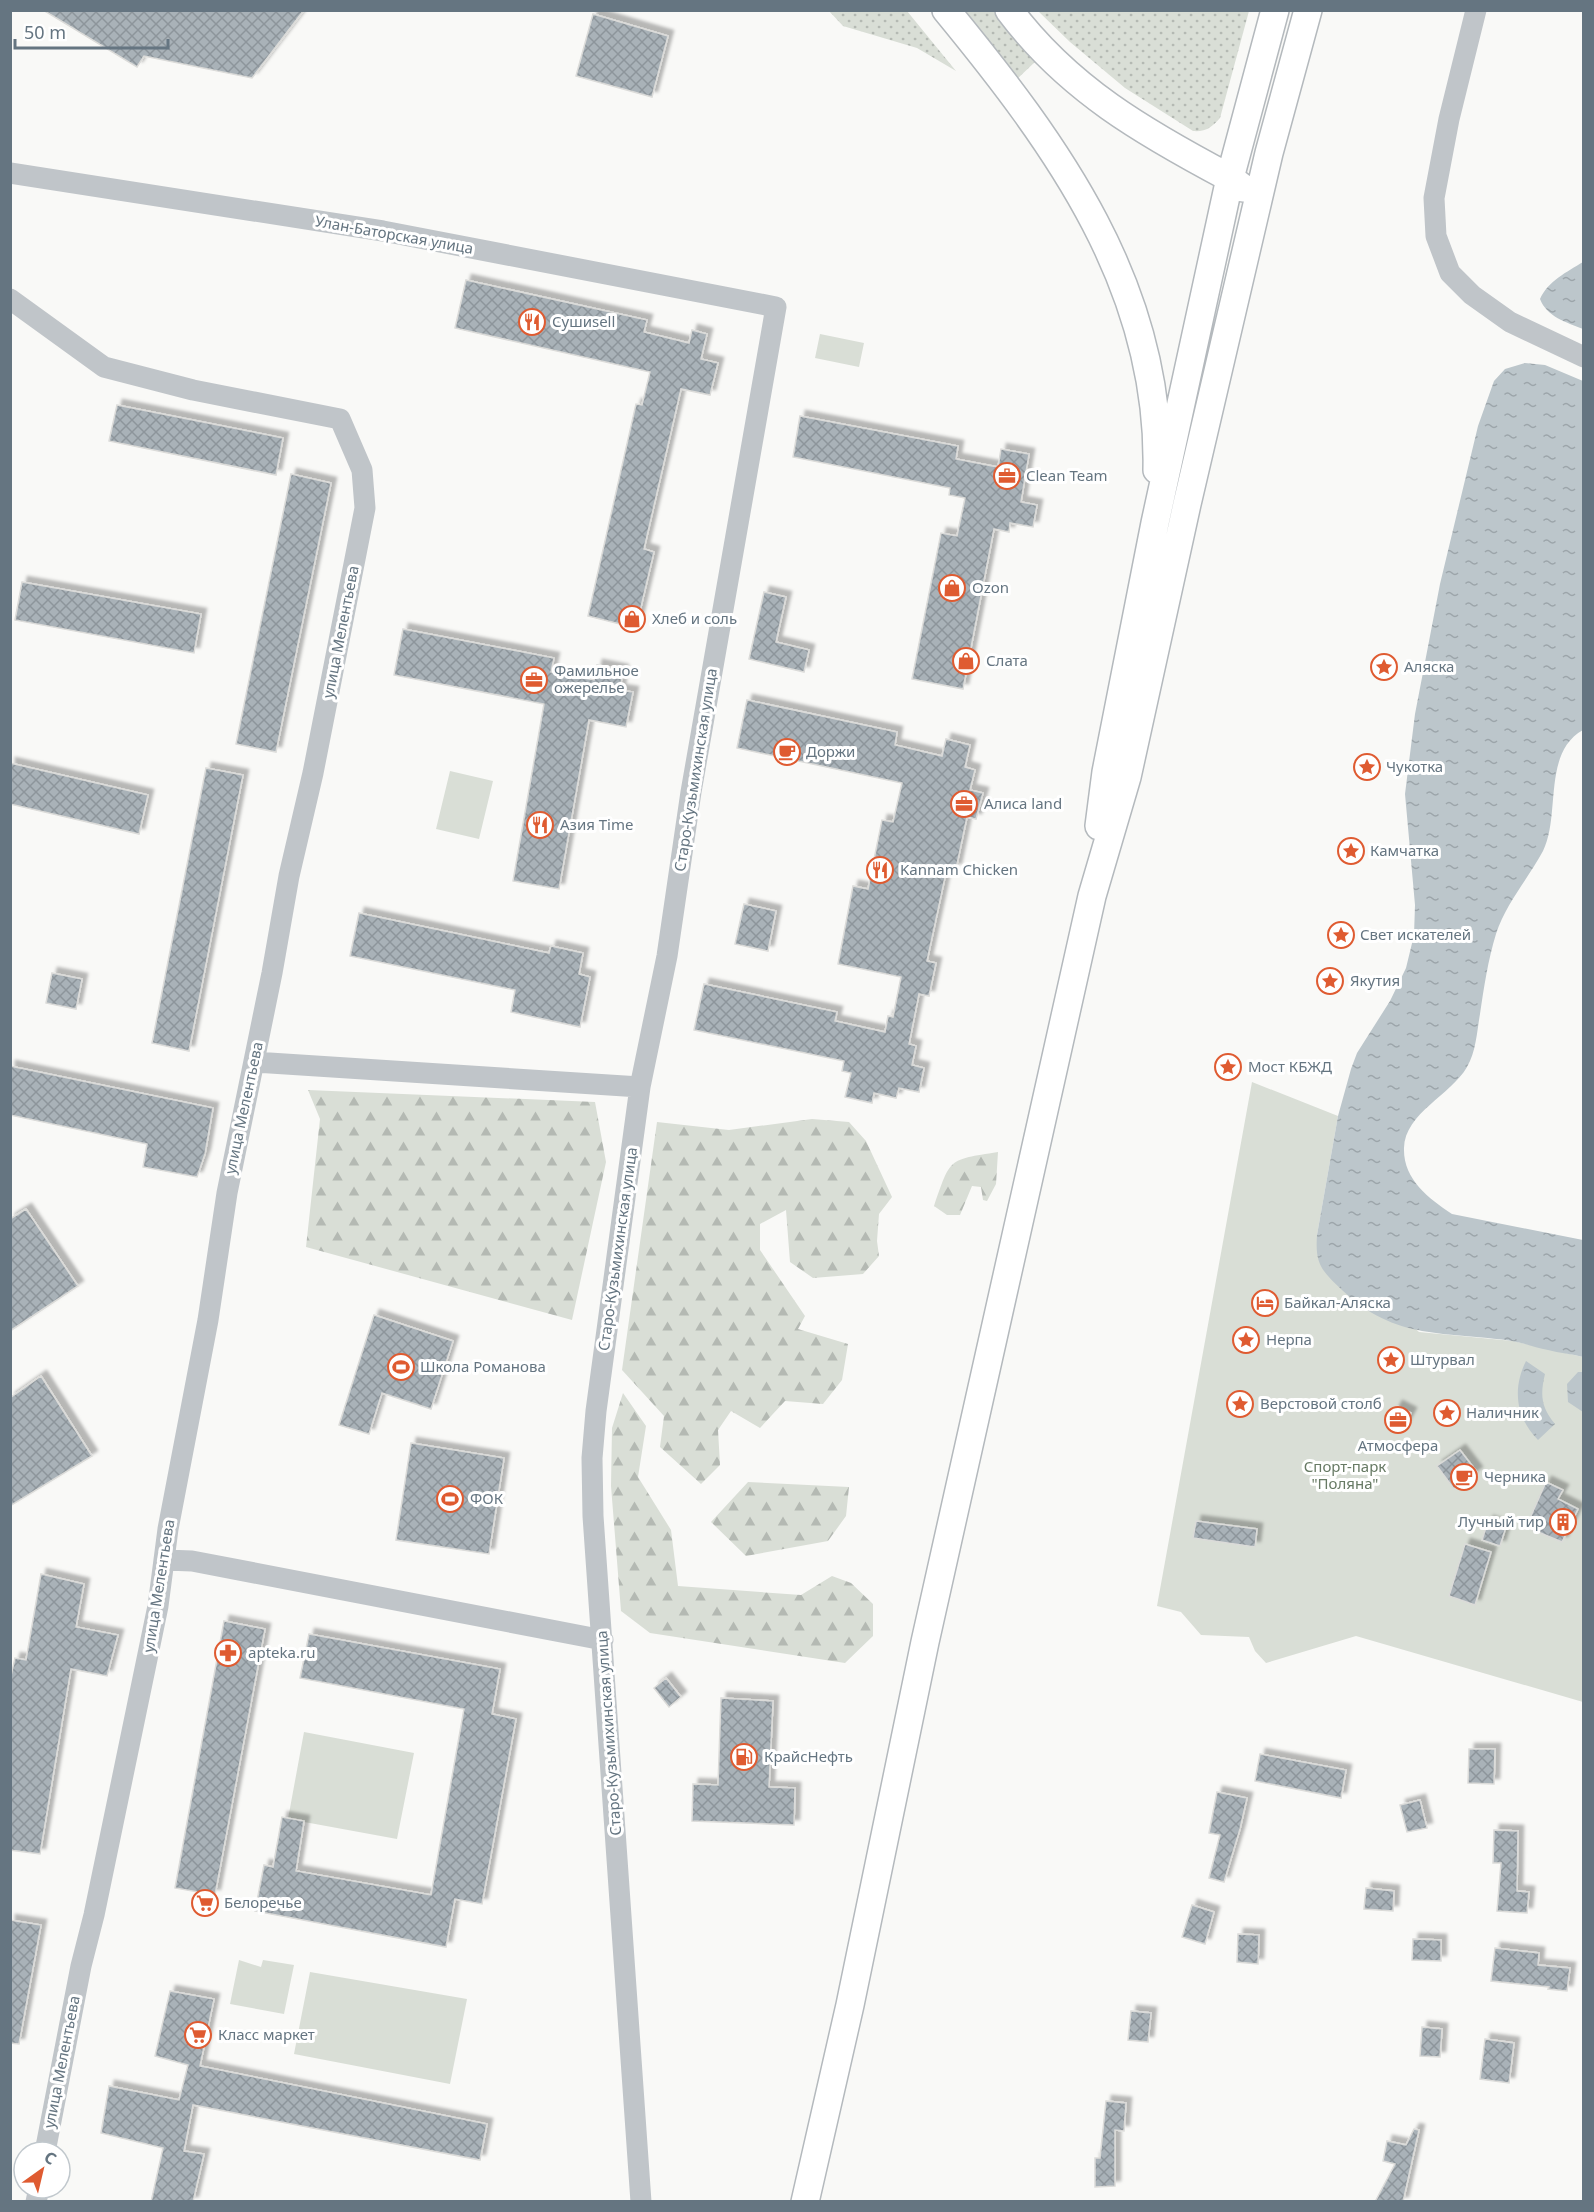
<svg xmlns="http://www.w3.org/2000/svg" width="1594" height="2212" font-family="'Noto Sans',sans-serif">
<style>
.grass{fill:url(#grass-dots)}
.forest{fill:url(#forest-firs)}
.park{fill:#d9ded6}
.water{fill:url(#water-ripples)}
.building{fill:url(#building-cross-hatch);stroke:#dbdbd9;stroke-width:1.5;filter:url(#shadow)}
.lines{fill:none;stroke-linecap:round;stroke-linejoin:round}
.major-casing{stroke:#b4b9bd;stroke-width:30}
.minor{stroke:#c0c5c9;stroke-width:21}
.major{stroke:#fff;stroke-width:27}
.labels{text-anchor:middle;stroke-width:6;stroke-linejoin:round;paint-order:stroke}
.street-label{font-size:15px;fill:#657581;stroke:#fff}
.poi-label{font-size:15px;fill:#657581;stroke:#fff;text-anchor:start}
.park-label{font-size:15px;fill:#677a64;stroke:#fff}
</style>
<defs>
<pattern id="grass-dots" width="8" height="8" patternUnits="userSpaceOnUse" patternTransform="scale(1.5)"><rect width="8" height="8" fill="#d9ded6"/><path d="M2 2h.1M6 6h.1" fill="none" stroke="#b4b9b3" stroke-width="1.8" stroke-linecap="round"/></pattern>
<pattern id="forest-firs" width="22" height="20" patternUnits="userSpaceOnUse" patternTransform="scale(1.5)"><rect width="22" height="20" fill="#d9ded6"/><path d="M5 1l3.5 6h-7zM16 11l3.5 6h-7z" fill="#b4b9b3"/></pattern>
<pattern id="water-ripples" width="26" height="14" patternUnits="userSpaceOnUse" patternTransform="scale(1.5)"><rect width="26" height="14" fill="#bcc6cb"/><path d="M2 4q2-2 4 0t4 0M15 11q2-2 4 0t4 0" fill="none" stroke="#9ca5aa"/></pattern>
<pattern id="building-cross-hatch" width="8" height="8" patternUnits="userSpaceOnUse" patternTransform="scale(1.5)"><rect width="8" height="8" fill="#a9b2b8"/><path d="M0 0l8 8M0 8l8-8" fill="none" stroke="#8d959b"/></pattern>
<filter id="shadow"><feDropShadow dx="5.5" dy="-5.5" stdDeviation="1.5" flood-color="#0004"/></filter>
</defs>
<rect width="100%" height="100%" fill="#f9f9f7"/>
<path class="grass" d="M829,11H907L956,71L917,48L843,26Z
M959,11H996L1036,61L1015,81Z
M1038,11H1249L1220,118C1212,127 1206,132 1193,131L1125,88L1070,42Z"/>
<path class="forest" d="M308,1090L595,1102L606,1162L572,1320L306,1247L320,1119Z
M812,1119L849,1122L866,1141L892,1197L879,1214L877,1241L879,1256L863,1274L813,1278L790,1262L786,1210L760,1224V1250L805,1316L798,1329L848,1344L842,1380L823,1404L785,1401L760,1428L731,1411L718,1430L720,1465L701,1484L660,1447L664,1416L622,1370L657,1122L729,1130Z
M998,1152L996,1184L987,1201L983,1200L981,1187L972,1186L960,1215H947L934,1206C951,1158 947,1160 998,1152Z
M623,1393L646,1426L638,1477L671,1530L678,1586L801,1595L832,1576L851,1583L873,1604V1636L845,1663L650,1633L621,1611L611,1486L612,1428Z
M748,1482L849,1487L846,1516L828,1541L746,1556L711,1522Z"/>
<path class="park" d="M820,334L864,343L859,367L815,358Z
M450,771L493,781L479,839L436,829Z
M1252,1082L1338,1116L1317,1235L1419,1332L1513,1341L1583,1357V1702L1356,1636L1266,1663L1255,1651L1249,1637L1201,1635L1181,1612L1157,1606Z
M304,1732L414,1753L397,1839L288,1819Z
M239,1960L261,1967L263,1960L294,1965L284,2014L230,2004Z
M310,1972L467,1999L450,2084L294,2054Z"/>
<path class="water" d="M1583,262V329C1566,322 1547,317 1540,299C1548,281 1567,272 1583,262Z
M1525,363L1545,365L1583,381V730C1542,753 1561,815 1543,851C1528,879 1506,903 1496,934C1488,960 1484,987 1480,1014C1477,1031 1476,1052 1467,1067C1451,1095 1405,1113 1404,1148C1403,1179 1428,1198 1452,1214L1583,1240V1357C1572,1354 1559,1353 1548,1350C1536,1348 1524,1343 1512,1341C1446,1331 1395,1341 1342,1290C1321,1270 1315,1264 1317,1235L1338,1116L1351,1069L1357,1053L1390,1001L1406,968L1414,935L1415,905L1405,794L1415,714L1440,584L1478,426L1494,381L1505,369Z
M1526,1361L1545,1374C1540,1395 1541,1407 1555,1424L1538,1440C1516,1418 1512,1389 1526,1361Z
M1578,1372H1583V1412L1568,1402L1567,1384Z"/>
<path class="building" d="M43,10H304L252,78L144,56L137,67Z
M593,14L668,36L652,97L576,76Z
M466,280L647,320L644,332L689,343L692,330L707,334L701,359L718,363L710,395L681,389L644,549L654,552L636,628L588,616L636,404L642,405L650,372L455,328Z
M117,405L283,438L276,475L109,441Z
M800,416L958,446L956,459L998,467L1001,449L1029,454L1021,502L1037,505L1033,527L1010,523L1009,532L994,529L963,689L912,679L941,533L957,536L965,498L949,495L950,488L793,457Z
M291,474L331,483L276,752L236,744Z
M22,582L201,614L194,653L15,620Z
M764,592L786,597L776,642L809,650L804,672L749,659Z
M403,629L554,658L551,672L594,680L597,665L623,670L620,690L633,692L626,727L589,720L559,889L513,881L544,704L394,675Z
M747,700L897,732L895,745L942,756L946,739L970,745L965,767L975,770L970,790L983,793L976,819L967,817L956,869L947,868L927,961L936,963L929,996L919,994L909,1044L916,1046L912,1065L924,1068L919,1092L899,1088L896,1098L874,1093L872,1103L845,1097L851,1073L842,1071L844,1061L694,1030L704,984L837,1012L835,1021L885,1032L888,1016L893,1017L901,977L838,964L853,886L868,889L882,820L893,822L902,783L737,748Z
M10,763L148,795L139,834L10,804Z
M206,768L243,775L189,1051L152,1043Z
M744,904L776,911L768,951L735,944Z
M359,913L549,953L551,946L583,953L579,974L590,977L580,1027L511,1012L515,990L350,956Z
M52,973L82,979L76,1009L46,1003Z
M10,1066L213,1108L205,1154L197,1177L143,1167L147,1144L10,1115Z
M26,1209L78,1286L10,1331V1219Z
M374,1315L453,1341L431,1409L382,1393L369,1434L339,1425Z
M41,1376L92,1456L10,1506V1398Z
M1397,1406L1411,1413L1401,1432L1387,1425Z
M411,1443L504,1458L489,1554L396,1540Z
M1460,1450L1477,1472L1454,1489L1437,1466Z
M1546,1482L1563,1490L1558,1499L1578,1509L1562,1542L1526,1527Z
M1196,1521L1257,1529L1255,1547L1193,1538Z
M1488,1521L1506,1527L1500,1546L1482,1540Z
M1465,1544L1491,1552L1475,1605L1449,1596Z
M41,1574L84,1584L76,1627L118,1635L107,1676L71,1669L40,1854L10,1850V1680L15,1658L26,1660Z
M224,1621L265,1629L215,1895L175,1888Z
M309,1634L500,1669L492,1714L516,1719L482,1904L455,1899L446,1947L255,1911L264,1865L273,1867L282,1817L304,1821L296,1871L431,1895L464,1709L300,1678Z
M666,1678L681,1697L669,1707L654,1688Z
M721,1698L773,1701L769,1787L795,1788L794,1825L692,1821L693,1784L718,1785Z
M1469,1749H1495L1494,1784L1468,1783Z
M1260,1754L1346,1770L1341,1798L1255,1781Z
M1217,1792L1247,1798L1240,1829L1224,1882L1209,1878L1220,1835L1209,1833Z
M1420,1800L1427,1828L1407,1832L1400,1805Z
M1494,1830L1518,1831L1517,1891L1529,1892L1527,1913L1497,1911L1501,1863H1493Z
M1366,1888L1394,1891L1393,1911L1364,1909Z
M1192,1905L1214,1912L1205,1944L1182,1937Z
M10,1920L41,1925L19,2044L10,2043Z
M1238,1934L1259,1935L1258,1964L1237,1962Z
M1413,1939L1441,1940V1961L1412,1960Z
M1495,1948L1539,1953L1538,1965L1570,1968L1567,1991L1548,1989L1549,1987L1491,1981Z
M170,1991L214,1999L200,2066L487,2124L480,2160L193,2105L184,2151L204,2154L193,2202H151L163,2148L101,2133L109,2086L179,2100L188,2065L155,2056Z
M1131,2011L1151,2013L1148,2042L1128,2040Z
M1422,2027L1442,2029L1440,2057L1420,2056Z
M1485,2039L1514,2043L1509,2083L1480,2079Z
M1106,2101L1126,2103L1124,2131L1115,2130V2186L1095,2187V2158H1100Z
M1414,2129L1419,2130L1403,2202H1375L1395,2164L1383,2161L1387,2141L1406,2145Z"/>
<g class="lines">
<defs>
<path id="major" d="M946,10C1057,145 1161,287 1157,470
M1009,10C1068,89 1145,133 1230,178L1243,188
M1099,826L1106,772L1155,523L1230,178L1275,10
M805,2202L850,2005L925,1642L1092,896L1127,777L1187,504L1269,153L1308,10"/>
</defs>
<use href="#major" class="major-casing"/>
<path class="minor" d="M1476,10L1449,119L1434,198L1436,236L1450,273L1472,295L1510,322L1584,357
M10,173L383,231L776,307L691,792L667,956L640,1087L596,1411L592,1458L593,1516L641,2202
M10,299L104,367L193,390L340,419L362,470L365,508L313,773L289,876L272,973L227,1193L208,1320L168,1529L158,1606L94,1915L81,1966L45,2152
M254,1062L640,1087
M165,1560L192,1561L603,1640
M36,2202L39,2188"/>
<use href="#major" class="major"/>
</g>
<defs>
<symbol id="restaurant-ring" viewBox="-11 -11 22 22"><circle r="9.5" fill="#fff" stroke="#df5b31" stroke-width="1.5"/><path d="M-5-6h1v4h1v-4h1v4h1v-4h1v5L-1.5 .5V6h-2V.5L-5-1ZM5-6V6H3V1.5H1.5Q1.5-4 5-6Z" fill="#df5b31"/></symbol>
<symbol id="office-ring" viewBox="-11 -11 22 22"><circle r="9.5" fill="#fff" stroke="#df5b31" stroke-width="1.5"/><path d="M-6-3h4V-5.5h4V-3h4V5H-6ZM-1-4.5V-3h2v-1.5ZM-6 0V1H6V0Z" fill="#df5b31"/></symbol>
<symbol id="shop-ring" viewBox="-11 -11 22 22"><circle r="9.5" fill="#fff" stroke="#df5b31" stroke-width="1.5"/><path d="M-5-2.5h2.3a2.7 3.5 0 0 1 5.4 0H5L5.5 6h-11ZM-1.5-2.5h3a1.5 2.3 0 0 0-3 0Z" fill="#df5b31"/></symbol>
<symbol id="sight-ring" viewBox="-11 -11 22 22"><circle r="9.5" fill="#fff" stroke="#df5b31" stroke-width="1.5"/><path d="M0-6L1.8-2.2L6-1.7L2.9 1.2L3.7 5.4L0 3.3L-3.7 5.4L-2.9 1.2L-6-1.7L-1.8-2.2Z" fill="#df5b31"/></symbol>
<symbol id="cafe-ring" viewBox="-11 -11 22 22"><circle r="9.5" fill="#fff" stroke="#df5b31" stroke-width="1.5"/><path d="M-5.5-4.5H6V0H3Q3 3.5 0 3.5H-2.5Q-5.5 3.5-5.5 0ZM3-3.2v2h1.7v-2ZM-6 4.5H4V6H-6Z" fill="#df5b31"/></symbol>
<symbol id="hotel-ring" viewBox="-11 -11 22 22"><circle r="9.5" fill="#fff" stroke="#df5b31" stroke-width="1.5"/><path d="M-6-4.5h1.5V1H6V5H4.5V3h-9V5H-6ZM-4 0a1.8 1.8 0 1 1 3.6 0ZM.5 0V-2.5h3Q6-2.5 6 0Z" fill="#df5b31"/></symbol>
<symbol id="stadium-ring" viewBox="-11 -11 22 22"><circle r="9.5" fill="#fff" stroke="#df5b31" stroke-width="1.5"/><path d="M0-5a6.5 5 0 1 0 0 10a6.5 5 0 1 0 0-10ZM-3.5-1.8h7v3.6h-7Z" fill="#df5b31"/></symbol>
<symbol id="building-ring" viewBox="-11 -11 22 22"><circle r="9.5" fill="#fff" stroke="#df5b31" stroke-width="1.5"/><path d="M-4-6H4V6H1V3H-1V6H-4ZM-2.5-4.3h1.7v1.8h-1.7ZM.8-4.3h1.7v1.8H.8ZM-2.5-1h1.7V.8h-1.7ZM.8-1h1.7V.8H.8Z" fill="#df5b31"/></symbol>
<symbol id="pharmacy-ring" viewBox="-11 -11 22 22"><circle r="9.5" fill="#fff" stroke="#df5b31" stroke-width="1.5"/><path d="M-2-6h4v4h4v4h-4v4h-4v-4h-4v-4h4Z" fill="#df5b31"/></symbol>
<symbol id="fuel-ring" viewBox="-11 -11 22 22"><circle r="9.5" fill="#fff" stroke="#df5b31" stroke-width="1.5"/><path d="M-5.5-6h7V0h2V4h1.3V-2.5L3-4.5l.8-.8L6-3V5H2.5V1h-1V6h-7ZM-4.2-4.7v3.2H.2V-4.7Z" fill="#df5b31"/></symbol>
<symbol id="supermarket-ring" viewBox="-11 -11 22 22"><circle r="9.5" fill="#fff" stroke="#df5b31" stroke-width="1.5"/><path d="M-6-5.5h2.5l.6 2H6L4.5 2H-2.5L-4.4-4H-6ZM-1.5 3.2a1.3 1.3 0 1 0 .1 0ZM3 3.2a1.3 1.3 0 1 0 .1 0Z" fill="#df5b31"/></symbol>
</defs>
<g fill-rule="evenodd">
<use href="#restaurant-ring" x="517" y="307" width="30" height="30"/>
<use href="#office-ring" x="992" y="461" width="30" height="30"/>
<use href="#shop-ring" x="937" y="573" width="30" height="30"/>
<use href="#shop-ring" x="617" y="604" width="30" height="30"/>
<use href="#shop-ring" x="951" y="646" width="30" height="30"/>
<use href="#sight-ring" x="1369" y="652" width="30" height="30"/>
<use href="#office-ring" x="519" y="665" width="30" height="30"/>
<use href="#cafe-ring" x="772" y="737" width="30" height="30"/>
<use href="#sight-ring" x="1352" y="752" width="30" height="30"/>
<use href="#office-ring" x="949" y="789" width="30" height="30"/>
<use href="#restaurant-ring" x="525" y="810" width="30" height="30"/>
<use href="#sight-ring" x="1336" y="836" width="30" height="30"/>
<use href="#restaurant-ring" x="865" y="855" width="30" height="30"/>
<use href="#sight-ring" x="1326" y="920" width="30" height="30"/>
<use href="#sight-ring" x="1315" y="966" width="30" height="30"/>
<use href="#sight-ring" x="1213" y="1052" width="30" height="30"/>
<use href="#hotel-ring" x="1250" y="1288" width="30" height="30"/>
<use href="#sight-ring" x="1231" y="1325" width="30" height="30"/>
<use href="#sight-ring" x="1376" y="1345" width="30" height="30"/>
<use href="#stadium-ring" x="386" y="1352" width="30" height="30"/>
<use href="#sight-ring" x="1225" y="1389" width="30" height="30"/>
<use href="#sight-ring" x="1432" y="1398" width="30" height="30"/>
<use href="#office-ring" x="1383" y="1405" width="30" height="30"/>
<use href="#cafe-ring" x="1449" y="1462" width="30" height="30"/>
<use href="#stadium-ring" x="435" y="1484" width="30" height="30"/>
<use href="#building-ring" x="1548" y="1507" width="30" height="30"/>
<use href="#pharmacy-ring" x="213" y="1638" width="30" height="30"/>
<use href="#fuel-ring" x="729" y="1742" width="30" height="30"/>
<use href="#supermarket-ring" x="190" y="1888" width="30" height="30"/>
<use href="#supermarket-ring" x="183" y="2020" width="30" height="30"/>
</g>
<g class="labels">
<g class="street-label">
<text transform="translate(394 235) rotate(10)" y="5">Улан-Баторская улица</text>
<text transform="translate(341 632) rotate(-79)" y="5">улица Мелентьева</text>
<text transform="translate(696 770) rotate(-81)" y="5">Старо-Кузьмихинская улица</text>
<text transform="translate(244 1108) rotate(-78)" y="5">улица Мелентьева</text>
<text transform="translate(618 1249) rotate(-82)" y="5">Старо-Кузьмихинская улица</text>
<text transform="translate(159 1586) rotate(-81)" y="5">улица Мелентьева</text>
<text transform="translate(609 1733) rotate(-94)" y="5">Старо-Кузьмихинская улица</text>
<text transform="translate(62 2062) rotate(-79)" y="5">улица Мелентьева</text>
</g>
<g class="poi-label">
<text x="552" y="327">Сушиsell</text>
<text x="1026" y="481">Clean Team</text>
<text x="972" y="593">Ozon</text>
<text x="652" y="624">Хлеб и соль</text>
<text x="986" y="666">Слата</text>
<text x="1404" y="672">Аляска</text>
<text x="554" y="676">Фамильное<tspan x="554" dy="17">ожерелье</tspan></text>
<text x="806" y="757">Доржи</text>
<text x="1386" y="772">Чукотка</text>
<text x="984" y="809">Алиса land</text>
<text x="560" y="830">Азия Time</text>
<text x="1370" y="856">Камчатка</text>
<text x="900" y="875">Kannam Chicken</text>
<text x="1360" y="940">Свет искателей</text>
<text x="1350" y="986">Якутия</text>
<text x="1248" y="1072">Мост КБЖД</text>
<text x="1284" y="1308">Байкал-Аляска</text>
<text x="1266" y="1345">Нерпа</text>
<text x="1410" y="1365">Штурвал</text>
<text x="420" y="1372">Школа Романова</text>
<text x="1260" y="1409">Верстовой столб</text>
<text x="1466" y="1418">Наличник</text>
<text x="1398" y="1451" text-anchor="middle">Атмосфера</text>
<text x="1484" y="1482">Черника</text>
<text x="470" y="1504">ФОК</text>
<text x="1544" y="1527" text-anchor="end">Лучный тир</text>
<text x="248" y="1658">apteka.ru</text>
<text x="764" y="1762">КрайсНефть</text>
<text x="224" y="1908">Белоречье</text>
<text x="218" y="2040">Класс маркет</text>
</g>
<g class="park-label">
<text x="1345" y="1472">Спорт-парк<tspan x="1345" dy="17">"Поляна"</tspan></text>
</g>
</g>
<rect width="1594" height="2212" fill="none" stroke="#657581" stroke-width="24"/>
<g transform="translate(42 2170) rotate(34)"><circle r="28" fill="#ffffff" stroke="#c1c8cd" stroke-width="1.5"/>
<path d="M0-4.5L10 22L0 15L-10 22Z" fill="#df5b31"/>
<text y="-9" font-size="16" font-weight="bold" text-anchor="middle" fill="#657581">С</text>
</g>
<path d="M15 39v9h153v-9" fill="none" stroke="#657581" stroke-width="3"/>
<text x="24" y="39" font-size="18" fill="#657581" stroke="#ffffff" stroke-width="4.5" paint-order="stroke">50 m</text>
</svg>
